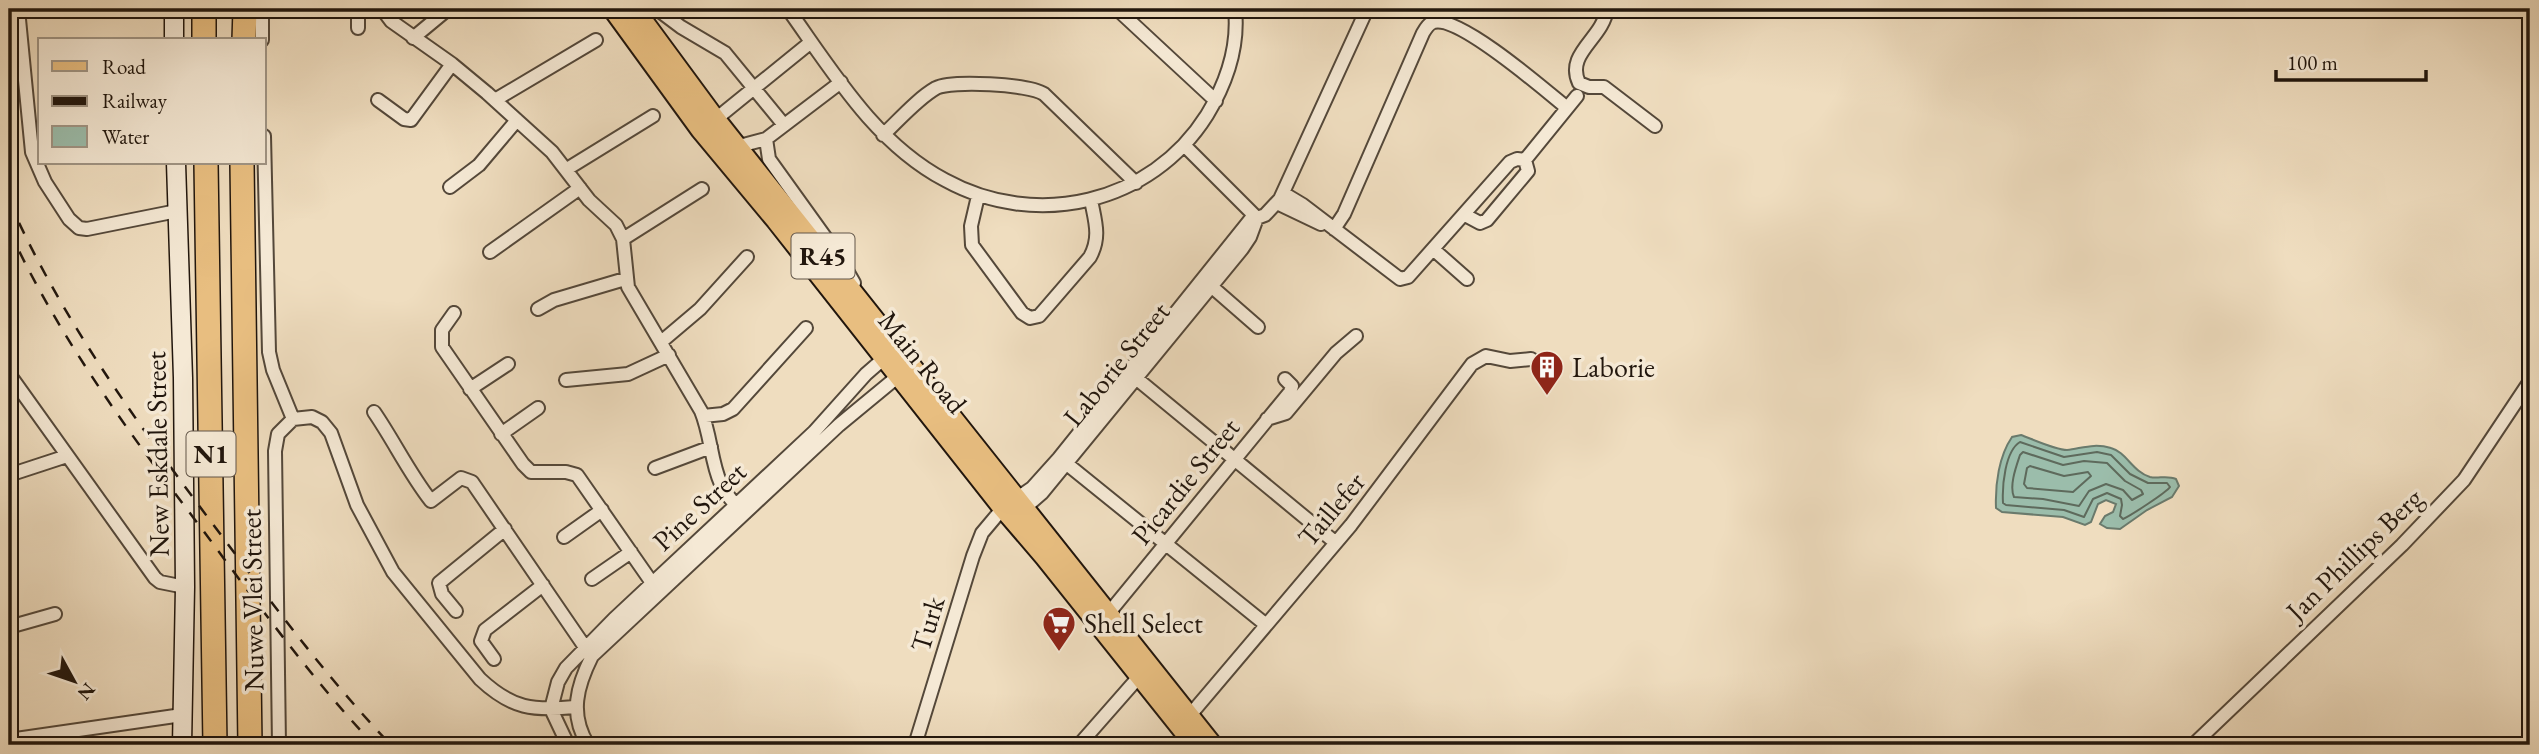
<svg xmlns="http://www.w3.org/2000/svg" width="2539" height="754" font-family="'EB Garamond',serif">
<style>
.water{fill:#9bbdab;stroke:#6a7a6c;stroke-width:2}
.lines{fill:none;stroke-linecap:round;stroke-linejoin:round}
.shore{stroke:#5e6a5c;stroke-width:2}
.street-casing{stroke:#54483a;stroke-width:16}
.secondary-casing{stroke:#21160d;stroke-width:21}
.primary-casing{stroke:#21160d;stroke-width:23}
.highway-casing{stroke:#21160d;stroke-width:26}
.street{stroke:#f5e9d5;stroke-width:12}
.secondary{stroke:#f5e9d5;stroke-width:18}
.primary{stroke:#e8be80;stroke-width:19}
.highway{stroke:#e8be80;stroke-width:23}
.rail{stroke:#21160d;stroke-width:2.5;stroke-dasharray:12 12;stroke-linecap:butt}
.labels{text-anchor:middle;stroke-width:7;stroke-linejoin:round;paint-order:stroke}
.shield{fill:#f5e9d5;stroke:#615549;stroke-width:2}
.shield-label{font-size:26px;font-weight:bold;fill:#21160d}
.street-label{font-size:28px;fill:#21160d;stroke:#f5e9d5}
.poi-label{font-size:28px;fill:#21160d;stroke:#f5e9d5;text-anchor:start}
</style>
<rect width="100%" height="100%" fill="#efddbf"/>
<filter id="stains"><feTurbulence type="fractalNoise" baseFrequency=".00286" numOctaves="4"/><feColorMatrix values="0 0 0 0 .2 0 0 0 0 .09 0 0 0 0 .02 0 0 0 .5 -.17"/></filter>
<radialGradient id="worn" r=".72"><stop offset=".6" stop-color="#630" stop-opacity="0"/><stop offset="1" stop-color="#630" stop-opacity=".3"/></radialGradient>
<path class="water" d="M2021,435C2032,439 2056,450 2067,450C2083,448 2094,443 2111,448C2126,452 2133,472 2150,477C2158,479 2167,475 2176,479L2179,486L2172,497L2147,510L2120,529L2107,528L2100,524L2105,516L2113,512L2116,504L2106,500L2098,504L2091,522L2085,525L2063,517L2002,512L1996,508C1995,484 1999,456 2012,437Z"/>
<g class="lines">
<path class="shore" d="M2020,442L2064,457L2097,452L2111,455L2130,474L2148,483H2167L2170,487C2167,492 2130,516 2123,519L2120,516L2122,505L2121,499L2107,493L2093,499L2084,517L2064,510L2006,505L2003,503C2002,486 2005,451 2020,442Z
M2023,452L2063,465L2084,461L2107,463L2125,481L2141,490L2143,494L2132,500L2123,490L2106,484L2089,491L2079,506L2043,499L2014,497C2009,486 2016,467 2020,455Z
M2030,466L2064,476L2088,472L2091,476L2073,492L2027,488L2024,484L2027,468Z"/>
<defs>
<path id="street" d="M18,9L32,152L45,182L69,219L79,228L87,229L177,211
M262,9V40
M358,9V28
M382,9L391,21L452,64L487,93L552,152L589,200L616,225L623,239L628,287L701,411C716,447 708,489 746,512
M657,9L681,27L725,53L784,125
M788,9C833,72 875,143 945,180C1036,230 1151,204 1207,115C1227,82 1239,47 1235,9
M1117,9L1216,101
M1607,9C1603,39 1565,53 1579,83L1589,87H1604L1655,126
M413,38L448,9
M378,100L404,119L411,120L452,64
M495,100L596,40
M711,123L811,42
M883,135C899,120 917,99 936,88C951,80 1029,84 1044,94L1136,183
M264,136L269,352L273,370L293,419L278,434L275,451L279,745
M766,139L769,159L838,255L854,283
M1185,146L1254,215
M732,148L766,139L841,82
M1525,160L1577,96
M567,169L653,116
M450,187L479,165L517,120
M1283,193L1303,205L1400,279L1408,277L1510,162L1517,159L1525,160
M978,196L971,226L972,245L1022,313L1030,318L1039,316L1046,308L1090,257C1101,237 1095,221 1091,200
M1277,203L1321,224
M1254,215L1257,218L1265,215L1280,199L1367,9
M1465,215L1480,223L1487,220L1528,171L1525,160
M1334,229L1344,214L1423,33C1426,28 1429,23 1434,22C1460,16 1545,90 1567,108
M623,239L702,189
M1433,249L1467,279
M490,252L580,188
M1211,286L1258,327
M538,309L554,300L625,279
M454,313L442,330V347L523,464L531,472H566L577,475L657,590
M661,342L700,309L747,257
M9,374L155,578L160,582L185,587
M1131,374L1336,543
M566,380L628,374L669,355
M470,389L508,364
M374,412C394,441 409,473 431,501L461,478L472,482L589,653
M703,416L723,414L733,409L806,328
M293,419L312,417L322,422L331,433L357,505L393,572L480,679C512,709 533,711 575,707
M1267,419L1286,413L1336,353L1356,336
M501,434L538,408
M1062,460L1265,624
M655,468L711,447
M9,475L67,456
M1020,512L1042,493L1242,249L1250,237L1257,218
M564,537L602,510
M592,579L631,552
M456,611L442,594L439,583L505,529
M1108,614L1290,392L1292,386L1285,379
M9,627L55,614
M494,659L481,641L485,630L543,585
M1185,721L1351,525L1472,364L1486,356L1510,361L1531,359
M9,740L182,715
M568,745L551,709L558,682L566,668L614,619L814,432L866,374L889,354
M588,745C569,714 577,686 592,656L839,425L902,373
M915,745L973,556L982,533L1003,508L1032,488L1059,458L1254,215
M1079,745L1144,671
M2193,745L2402,545L2464,480L2530,381"/>
<path id="secondary" d="M174,9V40
M176,163L183,378L185,587L182,745"/>
<path id="primary" d="M613,9L701,130L776,220L1003,508L1045,557L1195,745
M634,9L715,119L1212,745"/>
<path id="highway" d="M204,9V40
M244,40L245,9
M206,163L215,745
M242,163L250,745"/>
</defs>
<use href="#street" class="street-casing"/>
<use href="#secondary" class="secondary-casing"/>
<use href="#primary" class="primary-casing"/>
<use href="#highway" class="highway-casing"/>
<use href="#street" class="street"/>
<use href="#secondary" class="secondary"/>
<use href="#primary" class="primary"/>
<use href="#highway" class="highway"/>
<path class="rail" d="M9,201C61,318 135,420 212,523C269,599 325,676 391,745
M9,230C60,340 132,437 205,533C259,606 312,679 374,745"/>
</g>
<defs>
<symbol id="building-pin" viewBox="-11 -11 22 30"><path d="M0 17L-7.5 6A9.5 9.5 0 1 1 7.5 6Z" fill="#8f2418" stroke="#f5e9d5"/><path d="M-4-6H4V6H1V3H-1V6H-4ZM-2.5-4.3h1.7v1.8h-1.7ZM.8-4.3h1.7v1.8H.8ZM-2.5-1h1.7V.8h-1.7ZM.8-1h1.7V.8H.8Z" fill="#fff"/></symbol>
<symbol id="supermarket-pin" viewBox="-11 -11 22 30"><path d="M0 17L-7.5 6A9.5 9.5 0 1 1 7.5 6Z" fill="#8f2418" stroke="#f5e9d5"/><path d="M-6-5.5h2.5l.6 2H6L4.5 2H-2.5L-4.4-4H-6ZM-1.5 3.2a1.3 1.3 0 1 0 .1 0ZM3 3.2a1.3 1.3 0 1 0 .1 0Z" fill="#fff"/></symbol>
</defs>
<g fill-rule="evenodd">
<use href="#building-pin" x="1528" y="348" width="38" height="52"/>
<use href="#supermarket-pin" x="1040" y="604" width="38" height="52"/>
</g>
<g class="labels">
<g class="shield">
<rect x="791.5" y="233.5" width="63" height="45" rx="5"/>
<rect x="186.5" y="431.5" width="49" height="45" rx="5"/>
</g>
<g class="shield-label">
<text x="823" y="265">R45</text>
<text x="211" y="463">N1</text>
</g>
<g class="street-label">
<text transform="translate(923 362) rotate(51)" y="10">Main Road</text>
<text transform="translate(1116 364) rotate(-51)" y="10">Laborie Street</text>
<text transform="translate(157 454) rotate(-91)" y="10">New Eskdale Street</text>
<text transform="translate(1185 481) rotate(-51)" y="10">Picardie Street</text>
<text transform="translate(699 506) rotate(-43)" y="10">Pine Street</text>
<text transform="translate(1331 509) rotate(-50)" y="10">Taillefer</text>
<text transform="translate(2354 554) rotate(-44)" y="10">Jan Phillips Berg</text>
<text transform="translate(252 600) rotate(-91)" y="10">Nuwe Vlei Street</text>
<text transform="translate(927 624) rotate(-73)" y="10">Turk</text>
</g>
<g class="poi-label">
<text x="1572" y="377">Laborie</text>
<text x="1084" y="633">Shell Select</text>
</g>
</g>
<rect width="2539" height="754" fill="none" stroke="#efddbf" stroke-width="35"/>
<rect x="10" y="10" width="2518" height="733" fill="none" stroke="#21160d" stroke-width="3.5"/>
<rect x="18" y="18" width="2504" height="719" fill="none" stroke="#21160d" stroke-width="2"/>
<rect x="38" y="38" width="228" height="126" fill="#f5e9d5" stroke="#a09585" stroke-width="2"/>
<rect x="52" y="61" width="35" height="10" fill="#e8be80" stroke="#a09585" stroke-width="2"/>
<text x="102" y="74" font-size="21" fill="#21160d">Road</text>
<rect x="52" y="96" width="35" height="10" fill="#21160d" stroke="#a09585" stroke-width="2"/>
<text x="102" y="108" font-size="21" fill="#21160d">Railway</text>
<rect x="52" y="126" width="35" height="21" fill="#9bbdab" stroke="#a09585" stroke-width="2"/>
<text x="102" y="144" font-size="21" fill="#21160d">Water</text>
<g transform="translate(74 681) rotate(130)" stroke="#f5e9d5" stroke-width="5" paint-order="stroke">
<path d="M0-5L12 26L0 18L-12 26Z" fill="#21160d"/>
<text y="-10" font-size="19" font-weight="bold" text-anchor="middle" fill="#21160d">N</text>
</g>
<path d="M2276 70v10h150v-10" fill="none" stroke="#21160d" stroke-width="3.5"/>
<text x="2287" y="70" font-size="21" fill="#21160d" stroke="#f5e9d5" stroke-width="5" paint-order="stroke">100 m</text>
<rect width="100%" height="100%" filter="url(#stains)"/>
<rect width="100%" height="100%" fill="url(#worn)"/>
</svg>
